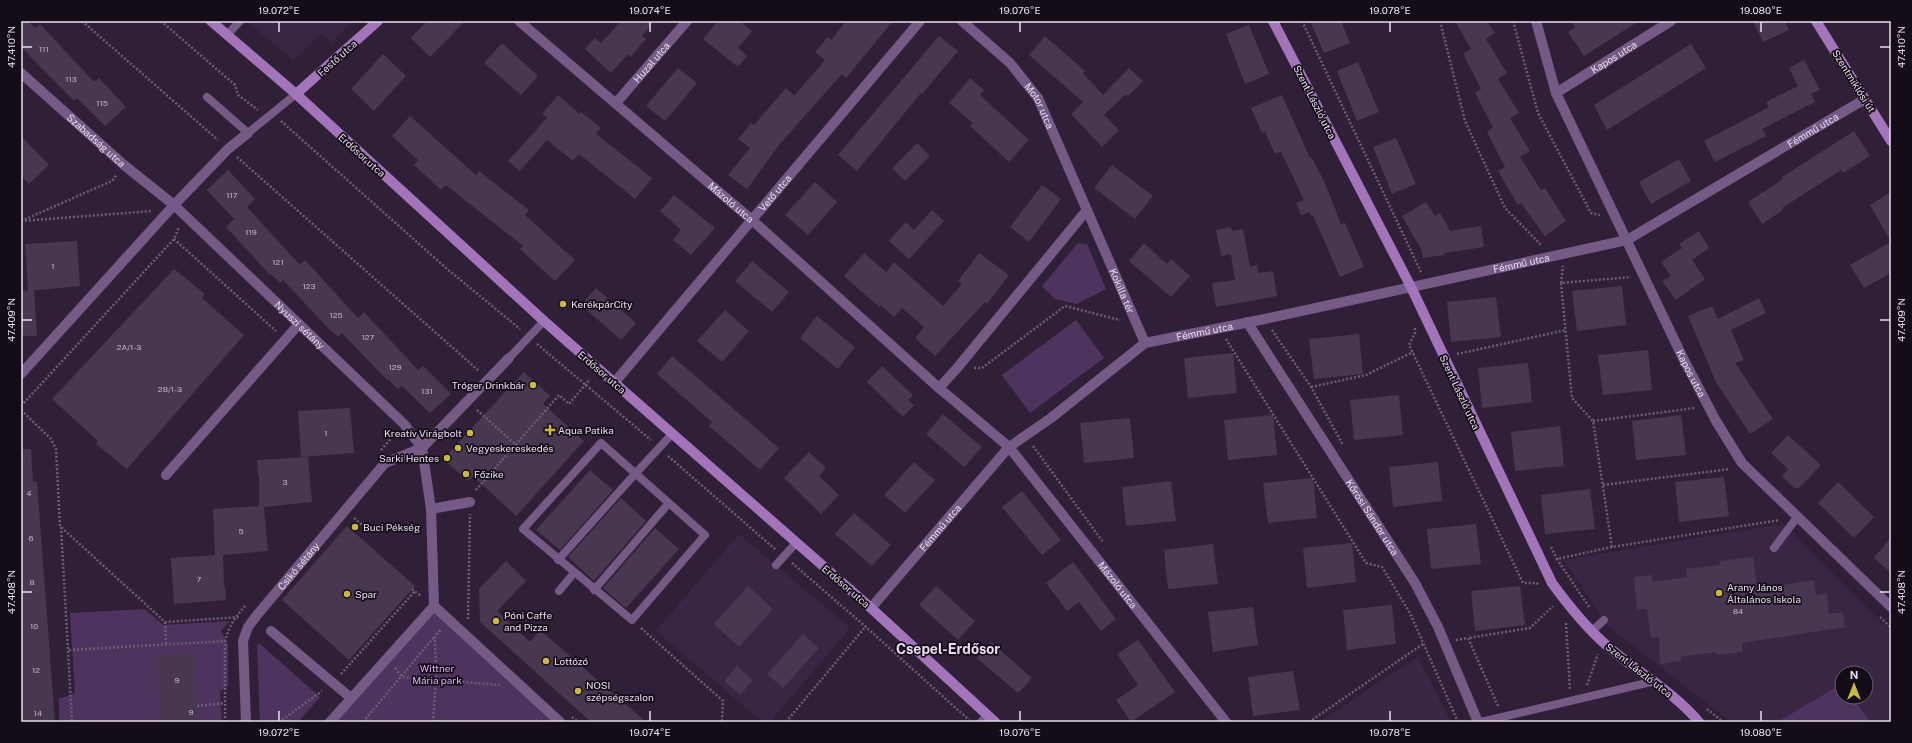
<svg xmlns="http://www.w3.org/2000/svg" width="1912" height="743" font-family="'Public Sans',sans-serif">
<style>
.built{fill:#392644;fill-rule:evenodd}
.green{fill:#4e335e}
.building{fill:#473751}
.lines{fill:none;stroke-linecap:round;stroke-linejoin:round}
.path{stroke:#6b5e74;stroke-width:2.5;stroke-dasharray:2 2;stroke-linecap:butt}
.lane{stroke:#755a85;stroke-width:8}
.street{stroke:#755a85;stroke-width:10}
.secondary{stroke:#a275bb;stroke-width:10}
.ticks{fill:none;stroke:#e8deef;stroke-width:1.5}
.poi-dot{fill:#c9ba3a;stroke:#140d18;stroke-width:1.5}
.labels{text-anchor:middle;stroke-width:3.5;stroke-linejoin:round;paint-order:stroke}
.number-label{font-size:8px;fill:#c0b4c8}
.street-label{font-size:10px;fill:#e8deef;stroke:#140d18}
.poi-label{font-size:10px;fill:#e8deef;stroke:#140d18;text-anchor:start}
.park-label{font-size:10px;fill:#dcb0f6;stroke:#140d18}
.district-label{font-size:14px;font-weight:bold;fill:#e8deef;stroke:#140d18}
.neatline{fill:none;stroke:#e8deef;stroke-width:1.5}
.ticks-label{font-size:10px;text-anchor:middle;fill:#e8deef}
</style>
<rect width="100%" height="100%" fill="#2f2038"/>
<path class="built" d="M247,21H354L331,43L322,33L293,60Z
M1783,524L1891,632V721L1889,722H1731L1608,626L1564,560ZM1842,673H1866V697H1842Z
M739,534L850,628L770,722H763L656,631Z
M1418,657L1451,722H1319Z"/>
<path class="green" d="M1078,243L1087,244L1106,289L1077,304L1055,299L1042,286Z
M1076,320L1104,358L1030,413L1002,375Z
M434,606L560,722H330Z
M145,609L163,625L230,621L221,631L228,644V686L220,691L222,722H59V699L75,693L70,613Z
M259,643L320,697L298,722H260L257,646Z
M1842,684V697H1852L1869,720L1866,722H1777Z"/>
<path class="building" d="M21,21H28L35,28L40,24L94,82L99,78L126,107L105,126L77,98L74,101L21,47Z
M427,21H465L430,57L411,38Z
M621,21H655L642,36L646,39L630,57L628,54L611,73L585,49L595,38L601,43Z
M718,21H740L752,31L738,48L747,56L738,67L703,39Z
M846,21H893L846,78L842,74L779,145L747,189L728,175L750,148L738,139L751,123L754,125L786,88L794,96L825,60L815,52L828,37L831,40Z
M1310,21H1341L1350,43L1324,53Z
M1455,21H1487L1495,33L1486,39L1507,73L1498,79L1519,113L1510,118L1530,151L1520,157L1541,190L1545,188L1566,221L1545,236L1521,203L1518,205L1498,171L1505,167L1487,132L1493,127L1475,93L1481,89L1463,54L1471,49Z
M1571,21H1639L1584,56L1568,32L1575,27Z
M1753,21H1785L1789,30L1763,42Z
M1249,25L1269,74L1245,84L1226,34Z
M939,36L958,51L922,94L921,93L857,171L838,155Z
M1045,36L1085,71L1083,73L1103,95L1129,68L1143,81L1128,96L1126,94L1104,115L1119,130L1102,147L1071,114L1083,102L1029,55Z
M502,43L538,76L521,95L484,63Z
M1691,44L1706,68L1607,130L1594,105Z
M383,54L406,76L374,111L351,89Z
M1804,60L1820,90L1811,94L1815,102L1762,129L1766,136L1715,162L1704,141L1769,107L1766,102L1798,86L1789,68Z
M1358,62L1379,112L1357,121L1337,71Z
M678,68L697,83L665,121L646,106Z
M970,78L984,90L980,95L1029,140L1009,162L970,126L973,123L949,103Z
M558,95L580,114L581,112L601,128L596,134L652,178L635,199L579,154L573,161L547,140L520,171L508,161L547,118L542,114Z
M1282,95L1310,158H1312L1324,181L1341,224L1345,223L1364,267L1340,277L1313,215L1311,216L1310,212L1301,215L1296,203L1304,200L1281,152L1275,154L1265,132L1262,133L1251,108Z
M410,116L476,175L479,171L529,210L525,215L575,260L555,281L520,249L523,246L446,185L441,190L414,165L418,160L392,136Z
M1854,131L1870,156L1843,173L1841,170L1782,208L1783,210L1762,224L1748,202L1783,179L1782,177Z
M21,136L49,165L29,184L21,176Z
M1396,138L1416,184L1392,194L1373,147Z
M917,143L930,156L905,181L892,168Z
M1679,159L1691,181L1651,204L1639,182Z
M1112,165L1153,196L1135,219L1094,188Z
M228,170L255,199L247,207L300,265L305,260L358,318L364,312L418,370L423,366L451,394L430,413L402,386L398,389L388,379L387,380L342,333L338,337L328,328L283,280L280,283L271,274L270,275L226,227L234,219L207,190Z
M815,182L837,202L808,235L785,215Z
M1042,185L1061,199L1029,242L1010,227Z
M1891,192V242L1870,205Z
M674,195L715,228L691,255L673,240L681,230L660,211Z
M1426,202L1435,216L1440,213L1450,231L1481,226L1484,247L1444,253V255L1423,258L1421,249L1402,216Z
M932,210L944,221L909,259L889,241L906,222L914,230Z
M1231,227L1232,231L1243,229L1250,267L1257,265L1258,273L1273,271L1277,296L1216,307L1212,283L1235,280L1231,254L1221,256L1216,230Z
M1699,231L1709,248L1692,260L1705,279L1676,300L1662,281L1671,276L1661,262L1682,248L1679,244Z
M77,241L80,286L28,291L25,244Z
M1891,242V273L1864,288L1850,265Z
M1144,243L1167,264L1171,259L1190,276L1171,297L1129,261Z
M864,253L886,272L894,262L943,306L962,284L958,281L979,253L1009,275L987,304L985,302L935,356L915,338L924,327L902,308L894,317L881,305L879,307L844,276Z
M752,261L789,292L772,312L735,281Z
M174,269L205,294L202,298L244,335L127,469L96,444L98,441L52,399Z
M1622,286L1626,325L1577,331L1572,291Z
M596,288L636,323L621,340L581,305Z
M34,290L37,336H21V291Z
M1496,297L1501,337L1451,342L1447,302Z
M1759,298L1766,313L1731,330L1744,360L1735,363L1773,419L1750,434L1716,382L1688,316L1712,306L1718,319Z
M725,310L749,331L722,362L697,341Z
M817,316L855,347L838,369L800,338Z
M1359,334L1363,374L1314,379L1309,339Z
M1648,350L1652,390L1603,395L1598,355Z
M1233,353L1237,393L1188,398L1184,358Z
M672,356L779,448L760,470L709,426L712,422L657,374Z
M1528,363L1532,402L1482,408L1478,368Z
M882,366L913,395L908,400L914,405L903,417L867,382Z
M524,372L550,396L543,404L584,441L516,516L473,476L468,481L443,459Z
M1399,395L1403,435L1354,440L1350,400Z
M350,408L354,453L301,457L298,411Z
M943,414L982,447L964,467L926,434Z
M1273,415L1277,455L1228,460L1224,420Z
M1681,415L1686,455L1636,460L1632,421Z
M1130,418L1134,458L1084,463L1080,423Z
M1560,426L1564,466L1515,471L1511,432Z
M1788,435L1821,465L1799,488H1794L1782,476L1788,469L1771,453Z
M21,449H31L33,482H37L55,722H21Z
M809,452L826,468L819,476L839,495L821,514L784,478Z
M308,457L312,502L264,507L268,551L223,555L224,586H225L226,600L174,604L171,558L215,555L213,509L259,506V475H258L257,460Z
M914,462L935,480L905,513L884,495Z
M1438,462L1442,501L1393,507L1389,467Z
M590,470L613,490L560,550L536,530Z
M1724,477L1729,516L1679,522L1675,482Z
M1313,478L1317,518L1268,523L1263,483Z
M1171,481L1176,521L1126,526L1122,487Z
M1838,482L1874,517L1854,538L1818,503Z
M1590,489L1595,529L1545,534L1541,495Z
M1022,491L1061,540L1042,555L1002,507Z
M621,498L646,521L594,581L568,557Z
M854,513L891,545L872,566L835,534Z
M1476,524L1481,564L1431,569L1427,529Z
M347,526L415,586L349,660L282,600Z
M655,528L679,549L626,608L603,588Z
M1891,537V573L1874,558Z
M1352,543L1356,582L1307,588L1303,548Z
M1213,544L1218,584L1168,589L1164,550Z
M1753,557L1757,589L1814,580L1816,595L1827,593L1829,614L1843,612L1845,627L1742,643L1743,652L1716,655V652L1681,657V661L1660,664L1659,637L1651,638L1647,609L1637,610L1634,577L1652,575V582L1687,577L1686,569L1720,565L1719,561Z
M506,561L526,581L497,611L530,642L540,630L646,722H591L480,622L479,589Z
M1073,562L1116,619L1101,631L1079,602L1067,611L1046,583Z
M748,586L773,609L739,647L714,624Z
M936,586L975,621L958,640L919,605Z
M1520,586L1525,625L1475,631L1471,591Z
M1392,605L1396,644L1347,650L1343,610Z
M1253,607L1258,645L1213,652L1208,612Z
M803,634L819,648L783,688L767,674Z
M1138,640L1175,692L1131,722L1116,700L1138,685L1117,654Z
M991,642L1032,678L1018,693L977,658Z
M195,653L198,722H160L157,655Z
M737,666L753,680L740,695L724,681Z
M1293,671L1300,710L1253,716L1248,677Z"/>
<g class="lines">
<path class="path" d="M82,21L218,140
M161,21L235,85L238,95L258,110
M1302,21L1421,272
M1440,21L1465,121L1505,208L1542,246
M1513,21L1538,113L1591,213L1600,215
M281,121L446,268L520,329
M237,157L479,371
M21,221L152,211
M21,221L112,181L117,174
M174,239L276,331
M1561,283L1563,266
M1415,328V333L1409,345L1523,583H1537L1538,585
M1272,330L1311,387L1343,445
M1226,339L1366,563L1382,567L1410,613L1458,722
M537,344L651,440
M1457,354L1566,330
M974,368H982L1065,306L1120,320
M1311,387L1366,375L1413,352
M21,406L174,239L179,227
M21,410L51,439L56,449L60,526L165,622L240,617
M477,410L515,444
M1593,421L1695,408
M1033,446L1103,542
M381,450L396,433
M668,456L776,550
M1603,485L1730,469
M476,490L559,395L569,404L590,379
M354,518L369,531
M61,527L72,722
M1551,547L1557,559
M1612,547L1593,421L1572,398L1561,283L1631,277
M792,563L866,627L969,720
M412,589L421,596
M1589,607L1557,559L1612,547L1780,520
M1880,617L1891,628
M468,619L470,514
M165,622L166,644
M1566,623L1570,690
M641,628L723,701L722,722
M1456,640L1468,638
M69,650L226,641
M395,668L402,677L500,685
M341,674L415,591
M1587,685L1598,654
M197,706L225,703
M1498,706L1468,638L1530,628L1553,606
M1707,709L1723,722
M572,717L578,722
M225,722V642C228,627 236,616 246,605
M279,722L322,691
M363,722L435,636
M433,722L436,679L435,636L441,629
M786,722L866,626
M1309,722L1423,644"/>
<path class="lane" d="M227,35L240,21
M207,97L248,133L296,94
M509,358L544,321
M601,443L705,535L632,620L523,529Z
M1774,548L1798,516
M558,560L635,474L672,434
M776,565L796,543
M594,590L668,504
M559,591L574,573
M1592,631L1604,620
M981,722L987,715
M1481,722L1655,681"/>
<g class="street">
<path id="s1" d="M519,21L752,220L939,388L1009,447L1226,722"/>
<path id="s2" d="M962,21L1010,63L1038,98L1145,343"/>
<path id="s3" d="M1536,21L1556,93L1682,356L1716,421L1742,463L1891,607"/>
<path id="s4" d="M21,73L124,165L174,205L404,424L422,448L431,509L434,606L330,722"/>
<path id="s5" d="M1556,93L1671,21"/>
<path id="s6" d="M616,103L687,21"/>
<path id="s7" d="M1247,322L1415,583L1438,627L1478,722"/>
<path d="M21,374L174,205L228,149L248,133"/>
<path id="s8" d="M614,383L920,21"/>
<path d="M939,388L958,367L1087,210"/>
<path d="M166,475L299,324"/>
<path d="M431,509L470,502"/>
<path d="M434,606L560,722"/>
<path id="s9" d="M871,608L1009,447L1051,418L1145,343L1265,319L1627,240L1865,99"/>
<path d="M271,631L351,698"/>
<path id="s10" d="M246,722L243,641L248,627L257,615L385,463L422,448L509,358"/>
</g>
<path class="secondary" d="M211,21L296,94L544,321L871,608L995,722
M1273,21L1411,287L1552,583C1568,605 1585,626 1605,644C1635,671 1672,690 1699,722
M1816,21L1891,141
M296,94L378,21"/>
</g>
<path class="ticks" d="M279,22V32M650,22V32M1020,22V32M1390,22V32M1761,22V32M22,47H32M1880,47H1890M22,320H32M1880,320H1890M22,592H32M1880,592H1890M279,711V721M650,711V721M1020,711V721M1390,711V721M1761,711V721"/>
<g class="poi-dot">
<circle cx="563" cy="304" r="4"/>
<circle cx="533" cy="385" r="4"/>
<path d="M548 424h4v4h4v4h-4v4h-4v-4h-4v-4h4z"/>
<circle cx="470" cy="433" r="4"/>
<circle cx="458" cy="448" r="4"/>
<circle cx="447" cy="458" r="4"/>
<circle cx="466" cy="474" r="4"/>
<circle cx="355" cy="527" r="4"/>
<circle cx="1719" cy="593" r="4"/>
<circle cx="347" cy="594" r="4"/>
<circle cx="496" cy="621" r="4"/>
<circle cx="546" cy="661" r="4"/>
<circle cx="578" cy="691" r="4"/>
</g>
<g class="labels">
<g class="number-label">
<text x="44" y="52">111</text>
<text x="71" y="82">113</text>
<text x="102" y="106">115</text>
<text x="232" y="198">117</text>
<text x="251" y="235">119</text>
<text x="278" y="265">121</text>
<text x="53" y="269">1</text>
<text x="309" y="289">123</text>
<text x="336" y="318">125</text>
<text x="368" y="340">127</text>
<text x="129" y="350">2A/1-3</text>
<text x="395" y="370">129</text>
<text x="170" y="392">2B/1-3</text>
<text x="427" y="394">131</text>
<text x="326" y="436">1</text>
<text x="285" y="485">3</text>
<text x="29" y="496">4</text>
<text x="241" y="534">5</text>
<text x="31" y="541">6</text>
<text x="199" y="582">7</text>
<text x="32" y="585">8</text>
<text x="1738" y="614">84</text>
<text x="34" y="629">10</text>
<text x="36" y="673">12</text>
<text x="177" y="683">9</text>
<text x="191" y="715">9</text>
<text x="38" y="716">14</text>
</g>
<g class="street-label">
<text dy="4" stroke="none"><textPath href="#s5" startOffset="68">Kapos utca</textPath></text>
<text transform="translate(337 58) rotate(-42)" y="4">Festő utca</text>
<text dy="4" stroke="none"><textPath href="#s6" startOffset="54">Huzal utca</textPath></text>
<text transform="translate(1854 81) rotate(58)" y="4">Szentmiklósi út</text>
<text transform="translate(1315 102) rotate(63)" y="4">Szent László utca</text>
<text dy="4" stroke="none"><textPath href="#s2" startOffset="116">Motor utca</textPath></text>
<text dy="4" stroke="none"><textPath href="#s9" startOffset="1092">Fémmű utca</textPath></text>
<text dy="4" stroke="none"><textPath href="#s4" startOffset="101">Szabadság utca</textPath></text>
<text transform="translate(362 155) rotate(42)" y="4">Erdősor utca</text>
<text dy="4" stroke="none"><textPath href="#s8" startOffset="249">Vető utca</textPath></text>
<text dy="4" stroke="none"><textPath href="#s1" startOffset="279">Mázoló utca</textPath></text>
<text dy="4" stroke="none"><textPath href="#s9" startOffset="768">Fémmű utca</textPath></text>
<text dy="4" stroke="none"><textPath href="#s2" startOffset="319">Kokilla tér</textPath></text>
<text dy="4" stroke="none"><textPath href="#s4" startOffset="376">Nyuszi sétány</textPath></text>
<text dy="4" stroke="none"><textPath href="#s9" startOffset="444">Fémmű utca</textPath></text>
<text transform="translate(602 372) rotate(41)" y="4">Erdősor utca</text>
<text dy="4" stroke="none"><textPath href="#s3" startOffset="386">Kapos utca</textPath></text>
<text transform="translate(1460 392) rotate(65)" y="4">Szent László utca</text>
<text dy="4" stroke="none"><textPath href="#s7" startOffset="232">Kőrösi Sándor utca</textPath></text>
<text dy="4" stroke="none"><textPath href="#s9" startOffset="106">Fémmű utca</textPath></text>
<text dy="4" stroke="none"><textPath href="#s10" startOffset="175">Csikó sétány</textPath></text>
<text dy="4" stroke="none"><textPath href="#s1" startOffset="825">Mázoló utca</textPath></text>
<text transform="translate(846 586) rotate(41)" y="4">Erdősor utca</text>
<text transform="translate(1639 670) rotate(38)" y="4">Szent László utca</text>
</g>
<g class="poi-label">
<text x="571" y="308">KerékpárCity</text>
<text x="525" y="389" text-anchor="end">Tróger Drinkbár</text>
<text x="558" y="434">Aqua Patika</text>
<text x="462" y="437" text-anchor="end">Kreatív Virágbolt</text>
<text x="466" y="452">Vegyeskereskedés</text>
<text x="439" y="462" text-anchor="end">Sarki Hentes</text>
<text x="474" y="478">Főzike</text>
<text x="363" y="531">Buci Pékség</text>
<text x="1727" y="591">Arany János<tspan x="1727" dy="12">Általános Iskola</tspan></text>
<text x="355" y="598">Spar</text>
<text x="504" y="619">Póni Caffe<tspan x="504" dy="12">and Pizza</tspan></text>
<text x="554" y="665">Lottózó</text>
<text x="586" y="689">NOSI<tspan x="586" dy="12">szépségszalon</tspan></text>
</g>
<g class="park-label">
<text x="437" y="672">Wittner<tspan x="437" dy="12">Mária park</tspan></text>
</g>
<g class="district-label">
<text x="948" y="654">Csepel-Erdősor</text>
</g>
</g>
<rect width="1912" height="743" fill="none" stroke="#140d18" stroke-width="44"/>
<g transform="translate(1854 685)"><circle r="19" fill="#140d18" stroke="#69616e"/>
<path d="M0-3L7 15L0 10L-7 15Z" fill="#c9ba3a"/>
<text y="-6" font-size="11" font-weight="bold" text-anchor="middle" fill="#e8deef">N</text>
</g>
<rect x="22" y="22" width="1868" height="699" class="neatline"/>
<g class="ticks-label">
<text x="279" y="14">19.072°E</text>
<text x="650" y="14">19.074°E</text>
<text x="1020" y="14">19.076°E</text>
<text x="1390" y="14">19.078°E</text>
<text x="1761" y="14">19.080°E</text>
<text transform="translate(11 47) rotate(-90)" y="4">47.410°N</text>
<text transform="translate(1901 47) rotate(-90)" y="4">47.410°N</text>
<text transform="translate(11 320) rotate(-90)" y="4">47.409°N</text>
<text transform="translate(1901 320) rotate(-90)" y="4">47.409°N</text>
<text transform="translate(11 592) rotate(-90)" y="4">47.408°N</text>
<text transform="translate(1901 592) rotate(-90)" y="4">47.408°N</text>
<text x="279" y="736">19.072°E</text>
<text x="650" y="736">19.074°E</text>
<text x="1020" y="736">19.076°E</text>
<text x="1390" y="736">19.078°E</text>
<text x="1761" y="736">19.080°E</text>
</g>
</svg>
